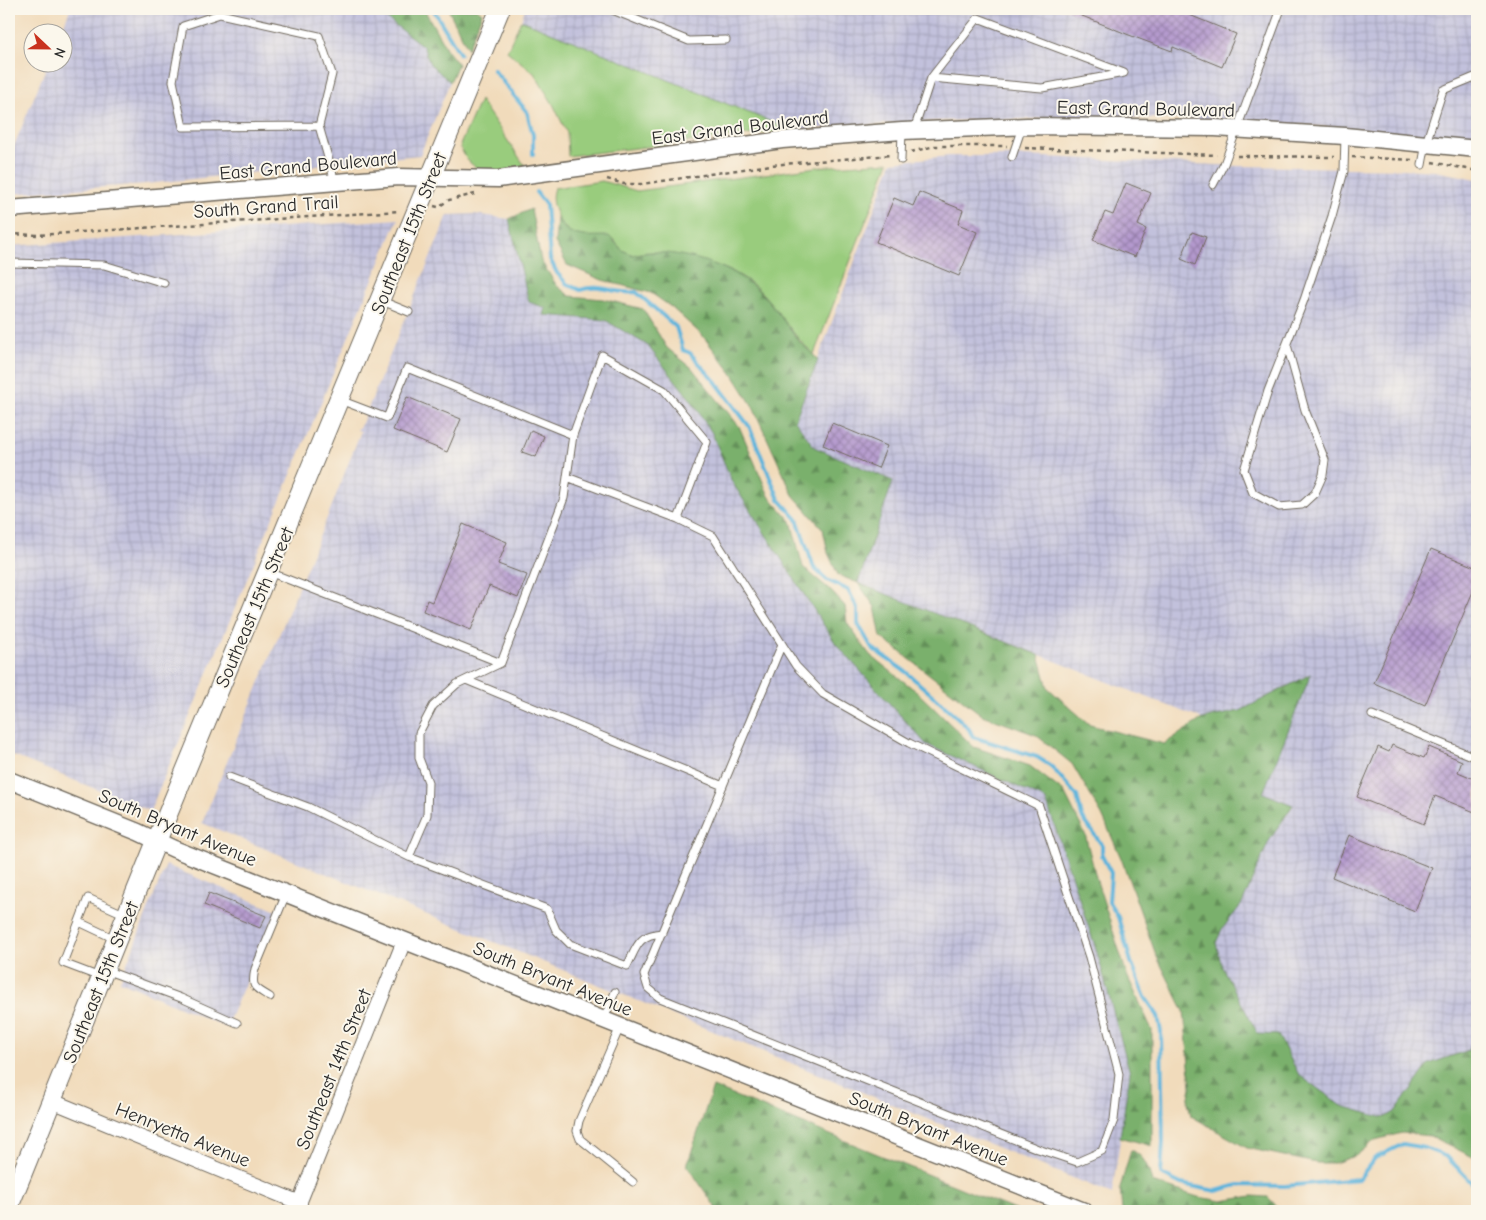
<svg xmlns="http://www.w3.org/2000/svg" width="1486" height="1220" viewBox="0 0 1486 1220" font-family="'Comic Neue',sans-serif">
	<style>
		.industrial { fill: url(#industrial-grid) }
		.green { fill: #99cc7d; stroke: #627c54 }
		.forest { fill: url(#forest-firs); stroke: #526e4c }
		.lines { fill: none; stroke-linecap: round; stroke-linejoin: round }
		.stream { stroke: #5fb4db; stroke-width: 4 }
		.building { fill: url(#building-cross-hatch) }
		.service-casing { stroke: #70695d; stroke-width: 9 }
		.minor-casing { stroke: #70695d; stroke-width: 16 }
		.tertiary-casing { stroke: #70695d; stroke-width: 19 }
		.secondary-casing { stroke: #70695d; stroke-width: 21 }
		.path { stroke: #70695d; stroke-width: 2.5; stroke-dasharray: 4 4; stroke-linecap: butt }
		.service { stroke: #fff; stroke-width: 7 }
		.minor { stroke: #fff; stroke-width: 14 }
		.tertiary { stroke: #fff; stroke-width: 16 }
		.secondary { stroke: #fff; stroke-width: 19 }
		.labels { text-anchor: middle; stroke-width: 4; stroke-linejoin: round; paint-order: stroke }
		.street-label { font-size: 19px; fill: #2b2b2b; stroke: #fbf7ec }
	</style>
	<defs>
		<pattern id="industrial-grid" width="8" height="8" patternUnits="userSpaceOnUse" patternTransform="scale(1.25)"><rect width="8" height="8" fill="#c2c1dc"/><path d="M0 4h8M4 0v8" fill="none" stroke="#a7a6bd"/></pattern>
		<pattern id="forest-firs" width="22" height="20" patternUnits="userSpaceOnUse" patternTransform="scale(1.25)"><rect width="22" height="20" fill="#7ab06c"/><path d="M5 1l3.5 6h-7zM16 11l3.5 6h-7z" fill="#648f59"/></pattern>
		<pattern id="building-cross-hatch" width="8" height="8" patternUnits="userSpaceOnUse" patternTransform="scale(1.25)"><rect width="8" height="8" fill="#b499ce"/><path d="M0 0l8 8M0 8l8-8" fill="none" stroke="#937da7"/></pattern>
	</defs>
	<rect width="100%" height="100%" fill="#fbf7ec"/>
	<filter id="ink" filterUnits="userSpaceOnUse"><feTurbulence type="fractalNoise" baseFrequency=".02" numOctaves="2"/><feDisplacementMap in="SourceGraphic" scale="10" xChannelSelector="R" yChannelSelector="G"/><feConvolveMatrix kernelMatrix="1 2 1 2 8 2 1 2 1" color-interpolation-filters="sRGB"/></filter>
	<filter id="wash" filterUnits="userSpaceOnUse"><feTurbulence type="fractalNoise" baseFrequency=".0096" numOctaves="4" result="noise"/><feDisplacementMap in="SourceGraphic" scale="20" xChannelSelector="R" yChannelSelector="G"/><feGaussianBlur stdDeviation="1.12" result="paint"/><feColorMatrix in="noise" values="0 0 0 0 0 0 0 0 0 0 0 0 0 0 0 0 0 1.4 0 .05"/><feComposite in="paint" operator="in"/></filter>
	<g filter="url(#wash)">
		<rect width="100%" height="100%" fill="#f1dbbb"/>
		<path class="industrial" d="M70 9H374L423 46 430 64 450 82 420 155 145 184 9 194V158L48 63 62 62V32H61Z
			M525 9H1477V140L1255 121 1108 117 936 121 791 130 521 20Z
			M949 156H1024L1239 166 1404 169 1435 171 1477 179V1028L1469 1050 1429 1064 1395 1112 1384 1118 1342 1106 1299 1075 1278 1035 1258 1034 1222 967 1216 943 1222 929 1242 904 1269 841 1293 806 1262 794 1310 674 1240 711 1202 719 858 583 893 481 814 447 795 420 892 162Z
			M474 214 509 219 529 302 546 308 544 315 605 320 647 345 691 400 712 433 732 482 836 644 926 744 1046 800 1097 952 1130 1073 1112 1194 202 823 329 513 361 431 357 430 362 423 448 215Z
			M398 219 150 811 9 754V246Z
			M166 865 277 911 226 1027 120 981Z"/>
		<path class="green" d="M521 20 791 130 568 156 567 133 553 104 534 73 507 51Z
			M480 100 525 166C499 175 469 177 460 145Z
			M889 162 814 354C792 336 779 310 759 290 740 271 712 263 686 257 668 253 651 249 633 255L622 250 613 239C586 237 566 241 555 211 552 203 551 196 554 188L602 181 637 191 817 167Z"/>
		<path class="forest" d="M374 9H424L447 50 458 64 450 82 430 64 423 46Z
			M448 9H477L482 13 468 49Z
			M531 209 541 261 557 286 570 296 603 299 643 309 667 348 691 367 739 426 769 496 791 521 803 567 829 589 845 606 847 623 870 655 916 691 974 747 1030 766 1064 792 1085 834 1097 881 1127 975 1152 1030V1146L1120 1137 1130 1073 1097 952 1046 800 926 744 836 644 732 482 712 433 691 400 647 345 605 320 544 315 546 308 529 302 509 219Z
			M557 217C567 240 588 236 609 236L622 250 633 255C667 245 733 265 758 290 774 305 785 324 799 341 805 348 812 352 818 360L795 420 814 447 893 481 858 583 1039 655 1048 688 1090 725 1164 744 1202 719 1240 711 1311 674 1263 793 1293 805 1269 841 1242 904 1222 929 1216 943 1222 967 1258 1034 1278 1035 1299 1075 1342 1106 1384 1118 1395 1112 1429 1064 1469 1050 1477 1028V1159L1430 1136 1402 1133 1375 1140 1357 1155 1335 1163H1316L1247 1148 1191 1116 1188 1102 1191 1087 1184 1011 1156 955 1121 858 1102 815 1072 764 1036 735 982 715 881 637 875 607 858 583 838 575 828 553 823 529 793 495 752 405 732 373 702 335 671 307 651 293 602 280 567 265 555 242Z
			M713 1087 1017 1211H718L687 1165Z
			M1131 1150C1145 1156 1148 1167 1152 1182L1198 1197 1222 1201 1252 1196 1268 1197 1281 1211H1122L1120 1188Z"/>
		<g class="lines">
			<path class="stream" d="M433 9 460 54
				M493 69 527 112 533 135V154
				M536 192 546 205 550 259 557 273 567 284 580 290C602 283 614 295 636 292L676 327 683 350 690 353 715 381 749 426 779 499 797 519 814 568 827 580 848 590 858 609V624L872 648 906 672 958 718 969 729 973 737 1037 757 1051 766 1077 796 1082 817 1102 845V856L1111 873 1109 902 1118 917 1131 962 1145 997 1158 1016 1161 1032 1163 1142 1161 1174 1181 1184 1216 1191 1238 1185 1285 1186 1359 1179 1375 1158 1403 1144 1425 1148 1447 1157 1477 1188"/>
		</g>
		<g id="blocks">
			<path class="building" d="M1065 9H1180L1188 12 1187 14 1236 34 1222 67 1173 47 1172 51 1129 35Z
				M1126 183 1151 193 1138 225 1146 229 1135 257 1093 240 1105 212 1113 215Z
				M919 192 963 210 958 224 977 232 959 276 876 242 894 198 913 206Z
				M1192 232 1206 237 1195 265 1181 259Z
				M407 397 461 419 447 452 393 430Z
				M832 423 887 446 878 468 823 445Z
				M531 430 544 436 536 457 522 452Z
				M463 524 507 542 498 564 527 575 518 598 489 586 471 630 423 611 427 600 432 602Z
				M1431 549 1477 568V582L1425 705 1374 683Z
				M1392 745 1424 758 1429 747 1462 761 1458 772 1477 780V813L1435 796 1424 824 1357 797 1378 747 1389 752Z
				M1349 835 1432 868 1415 911 1332 877Z
				M209 893 266 916 260 928 204 905Z"/>
		</g>
	</g>
	<g filter="url(#ink)">
		<use href="#blocks" fill-opacity="0" stroke="#70695d" stroke-width="1"/>
		<g class="lines">
			<defs>
				<path id="service" d="M610 9 689 41 726 40
					M319 126 332 74 319 36 220 14 183 26 173 81 183 127 319 126 335 182
					M914 130 931 78 978 18 1124 73 1042 88 931 78
					M1012 157 1022 127
					M901 160 902 131
					M1422 165 1426 143 1443 90 1477 76
					M1213 185 1224 164 1281 9
					M9 263 104 265 164 283
					M382 301 409 312
					M1287 345 1305 410 1325 460 1323 475 1315 493 1302 505 1279 507 1253 493 1244 470 1268 391 1304 300 1332 216 1344 171 1345 136
					M573 435 602 355 664 390 707 442 678 519 713 536 796 666 823 694 909 743 1039 806 1089 957 1119 1074 1114 1120 1102 1151 1077 1162 1038 1149 660 998 648 988 644 975 782 644
					M567 477 678 519
					M269 572 501 663 564 498 573 435 407 368 387 418 340 400
					M501 663 457 684 433 706 419 733V758L428 782 427 815 409 857 547 909 556 930 570 944 627 966C637 947 637 935 662 933
					M466 680 723 786
					M1372 715 1477 758
					M229 777 308 807 409 857
					M79 922 115 939
					M105 970 181 998 237 1023
					M100 977 63 963 88 898 126 915
					M270 997C254 987 251 988 255 969L286 894
					M604 1019 615 992
					M620 1027 579 1121 577 1131 580 1139 633 1182"/>
				<path id="minor" d="M52 1101 300 1203
					M296 1211 404 941"/>
				<path id="tertiary" d="M9 209 398 177 498 179 782 140 902 131 1027 126 1215 128 1345 136 1477 149
					M9 780 138 832 174 849 1084 1211"/>
				<path id="secondary" d="M9 1206 157 840 500 9"/>
			</defs>
			<use href="#service" class="service-casing"/>
			<use href="#minor" class="minor-casing"/>
			<use href="#tertiary" class="tertiary-casing"/>
			<use href="#secondary" class="secondary-casing"/>
			<path class="path" d="M1025 148 1217 155
				M911 152 935 146H1007
				M1237 156 1334 157
				M1352 157 1414 160
				M1432 162 1477 171
				M607 179 624 184H642L771 165 891 155
				M434 206 438 207 449 200 475 194
				M9 234 37 235 399 211"/>
			<use href="#service" class="service"/>
			<use href="#minor" class="minor"/>
			<use href="#tertiary" class="tertiary"/>
			<use href="#secondary" class="secondary"/>
		</g>
	</g>
	<g class="labels">
		<g class="street-label">
			<text transform="translate(1146 108) rotate(1)" y="7">East Grand Boulevard</text>
			<text transform="translate(740 127) rotate(-7)" y="7">East Grand Boulevard</text>
			<text transform="translate(308 165) rotate(-5)" y="7">East Grand Boulevard</text>
			<text transform="translate(266 206) rotate(-4)" y="7">South Grand Trail</text>
			<text transform="translate(408 233) rotate(-68)" y="7">Southeast 15th Street</text>
			<text transform="translate(254 607) rotate(-67)" y="7">Southeast 15th Street</text>
			<text transform="translate(178 827) rotate(23)" y="7">South Bryant Avenue</text>
			<text transform="translate(553 978) rotate(22)" y="7">South Bryant Avenue</text>
			<text transform="translate(100 982) rotate(-68)" y="7">Southeast 15th Street</text>
			<text transform="translate(333 1069) rotate(-68)" y="7">Southeast 14th Street</text>
			<text transform="translate(929 1128) rotate(22)" y="7">South Bryant Avenue</text>
			<text transform="translate(183 1134) rotate(22)" y="7">Henryetta Avenue</text>
		</g>
	</g>
	<rect width="1486" height="1220" fill="none" stroke="#fbf7ec" stroke-width="30"/>
	<g transform="translate(48 48) rotate(112)"><circle r="24" fill="#fbf7ec" stroke="#a8a59f"/>
	<path d="M0-4L9 19L0 12L-9 19Z" fill="#c8321e"/>
	<text y="-8" font-size="14" font-weight="bold" text-anchor="middle" fill="#2b2b2b">N</text>
	</g>
</svg>
